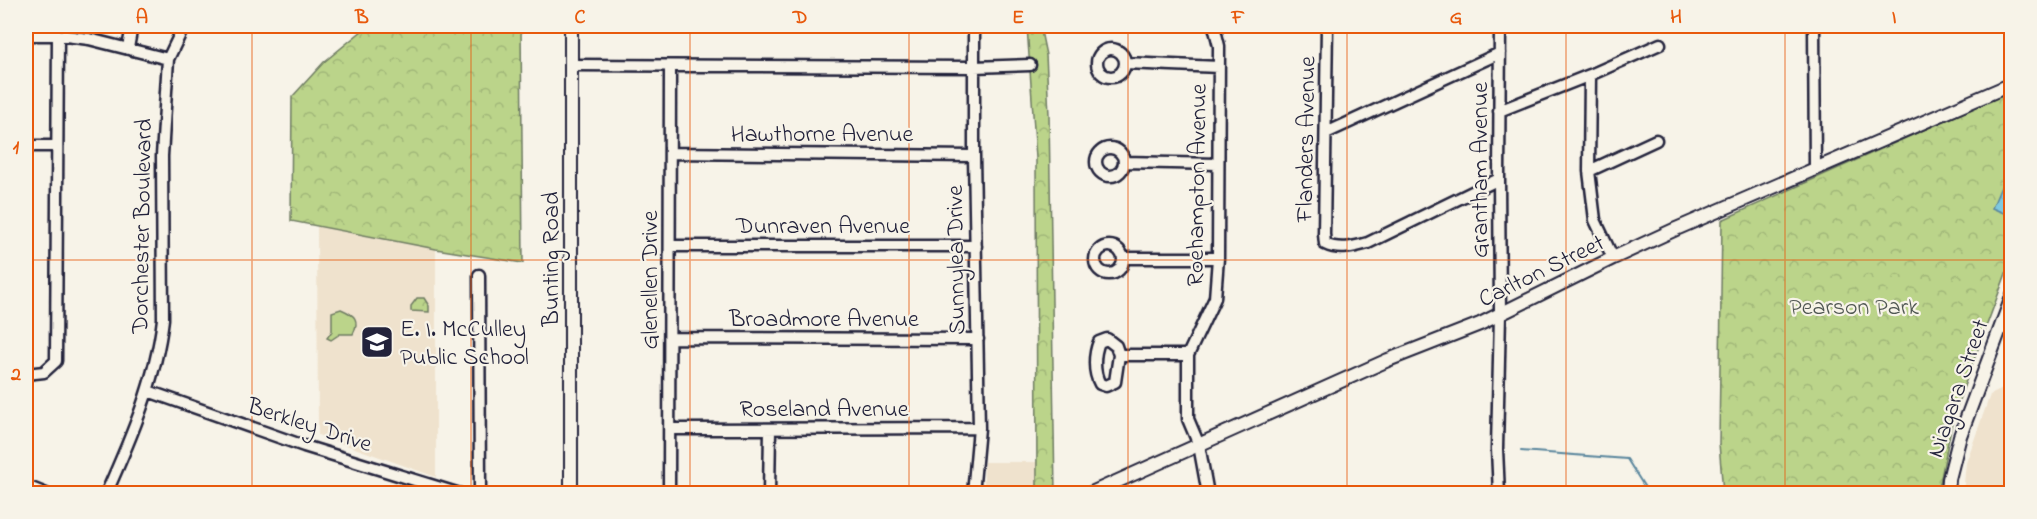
<svg xmlns="http://www.w3.org/2000/svg" width="2037" height="519" viewBox="0 0 2037 519" font-family="'Indie Flower',sans-serif">
	<style>
		.built { fill: #efe2cd }
		.grass { fill: #bbd48a; stroke: #6e7b62; stroke-width: 1.5 }
		.park { fill: url(#park-crowns); stroke: #6e7b62; stroke-width: 1.5 }
		.water { fill: url(#water-ripples); stroke: #5a869d; stroke-width: 1.5 }
		.lines { fill: none; stroke-linecap: round; stroke-linejoin: round }
		.stream { stroke: #5a869d; stroke-width: 2 }
		.minor-casing { stroke: #22223b; stroke-width: 15 }
		.major-casing { stroke: #22223b; stroke-width: 16 }
		.minor { stroke: #f7f3e8; stroke-width: 10 }
		.major { stroke: #f7f3e8; stroke-width: 12 }
		.grid { fill: none; stroke: #e8590c; stroke-width: 1.5; stroke-opacity: 0.55 }
		.labels { text-anchor: middle; stroke-width: 4.5; stroke-linejoin: round; paint-order: stroke }
		.street-label { font-size: 24px; fill: #22223b; stroke: #f7f3e8 }
		.park-label { font-size: 24px; fill: #505753; stroke: #f7f3e8 }
		.poi-label { font-size: 24px; fill: #22223b; stroke: #f7f3e8; text-anchor: start }
		.neatline { fill: none; stroke: #e8590c; stroke-width: 2 }
		.grid-label { font-size: 20px; text-anchor: middle; font-weight: bold; fill: #e8590c }
	</style>
	<defs>
		<pattern id="park-crowns" width="20" height="18" patternUnits="userSpaceOnUse" patternTransform="scale(1.5)"><rect width="20" height="18" fill="#bbd48a"/><path d="M2 6a3 3 0 1 1 6 0M12 15a3 3 0 1 1 6 0" fill="none" stroke="#a0b678"/></pattern>
		<pattern id="water-ripples" width="26" height="14" patternUnits="userSpaceOnUse" patternTransform="scale(1.5)"><rect width="26" height="14" fill="#7fc9df"/><path d="M2 4q2-2 4 0t4 0M15 11q2-2 4 0t4 0" fill="none" stroke="#6dacc0"/></pattern>
	</defs>
	<rect width="100%" height="100%" fill="#f7f3e8"/>
	<filter id="ink" filterUnits="userSpaceOnUse"><feTurbulence type="fractalNoise" baseFrequency=".0167" numOctaves="2"/><feDisplacementMap in="SourceGraphic" scale="12" xChannelSelector="R" yChannelSelector="G"/><feConvolveMatrix kernelMatrix="1 2 1 2 8 2 1 2 1" color-interpolation-filters="sRGB"/></filter>
	<g filter="url(#ink)">
		<path class="built" d="M317 226 436 249V477L318 435Z
			M2011 385V493H1963L1966 463 1990 395Z
			M984 462H1037V493L984 494Z"/>
		<path class="grass" d="M341 309C355 315 360 320 353 334H340L331 340 327 338 332 331V312Z"/>
		<path class="park" d="M368 26H521L523 263 436 249 291 221 292 97 324 62Z
			M1027 26H1040L1046 55 1049 115 1055 493H1037L1036 158Z
			M2011 91V260L1954 413 1938 493H1723L1719 443 1722 220Z
			M417 298H424L429 306V312L411 311V306Z"/>
		<path class="water" d="M2003 182 2011 185V216L1992 208Z"/>
		<g class="lines">
			<path class="stream" d="M1521 451 1627 459 1649 494"/>
			<defs>
				<path id="minor" d="M1327 26 1324 234 1325 244C1339 251 1354 247 1368 243L1499 179
					M1814 26 1815 168
					M26 35H58L89 39 168 59
					M128 48 132 26
					M1097 63a14 14 0 1 1 28 0a14 14 0 1 1-28 0Z
					M1125 63 1219 67
					M571 65 974 67 1030 65
					M1590 75 1589 171 1595 220 1613 258
					M1499 111 1590 75 1660 44
					M1326 133 1500 53
					M26 146H57
					M1096 162a14 14 0 1 1 28 0a14 14 0 1 1-28 0Z
					M670 153 974 156
					M1124 162 1218 164
					M1589 171 1656 140
					M670 246H976
					M1095 260a14 14 0 1 1 28 0a14 14 0 1 1-28 0Z
					M1123 258H1218
					M479 275 480 494
					M670 338 978 339
					M1119 355 1115 382 1106 386 1100 384C1093 372 1094 354 1099 342L1107 339 1116 346 1119 355H1188
					M26 374 44 372 56 361 58 35
					M148 391 304 446 460 494
					M670 429 979 428
					M26 486 46 494
					M106 494C131 438 156 380 163 319L162 156 168 59 184 26
					M669 494 670 66
					M769 494 770 429
					M973 494 979 428 974 156V26
					M1208 494 1199 445 1188 419V355L1215 298 1218 258 1219 46 1214 26
					M1499 494 1497 449 1500 314 1499 179 1500 26"/>
				<path id="major" d="M571 494V26
					M1089 494 1388 360 1480 324 1613 258 1676 229 2012 84
					M1948 494 1949 479 1960 436 2012 297"/>
			</defs>
			<use href="#minor" class="minor-casing"/>
			<use href="#major" class="major-casing"/>
			<use href="#minor" class="minor"/>
			<use href="#major" class="major"/>
		</g>
	</g>
	<path class="grid" d="M252 26V494M471 26V494M690 26V494M909 26V494M1128 26V494M1347 26V494M1566 26V494M1785 26V494M26 260H2012"/>
	<defs>
		<symbol id="school-square" viewBox="-11 -11 22 22"><rect x="-9" y="-9" width="18" height="18" rx="4" fill="#22223b" stroke="#f7f3e8"/><path d="M0-5L7-2L0 1L-7-2ZM-4 1L0 2.5L4 1V4Q0 6-4 4Z" fill="#fff"/></symbol>
	</defs>
	<g fill-rule="evenodd">
		<use href="#school-square" x="358" y="323" width="38" height="38"/>
	</g>
	<g class="labels">
		<g class="street-label">
			<text x="822" y="141">Hawthorne Avenue</text>
			<text transform="translate(1305 139) rotate(-89)" y="8">Flanders Avenue</text>
			<text transform="translate(1479 170) rotate(-90)" y="8">Grantham Avenue</text>
			<text transform="translate(1196 185) rotate(-89)" y="8">Roehampton Avenue</text>
			<text x="823" y="233">Dunraven Avenue</text>
			<text transform="translate(141 226) rotate(-89)" y="8">Dorchester Boulevard</text>
			<text transform="translate(550 259) rotate(-90)" y="8">Bunting Road</text>
			<text transform="translate(955 260) rotate(-91)" y="8">Sunnylea Drive</text>
			<text transform="translate(1541 270) rotate(-26)" y="8">Carlton Street</text>
			<text transform="translate(649 280) rotate(-90)" y="8">Glenellen Drive</text>
			<text x="824" y="326">Broadmore Avenue</text>
			<text transform="translate(1957 388) rotate(-71)" y="8">Niagara Street</text>
			<text x="824" y="416">Roseland Avenue</text>
			<text transform="translate(310 424) rotate(18)" y="8">Berkley Drive</text>
		</g>
		<g class="park-label">
			<text x="1854" y="314">Pearson Park</text>
		</g>
		<g class="poi-label">
			<text x="400" y="336">E. I. McCulley<tspan x="400" dy="28">Public School</tspan></text>
		</g>
	</g>
	<rect width="2037" height="519" fill="none" stroke="#f7f3e8" stroke-width="66"/>
	<rect x="33" y="33" width="1971" height="453" class="neatline"/>
	<g class="grid-label">
		<text x="142" y="23">A</text>
		<text x="362" y="23">B</text>
		<text x="580" y="23">C</text>
		<text x="800" y="23">D</text>
		<text x="1018" y="23">E</text>
		<text x="1238" y="23">F</text>
		<text x="1456" y="23">G</text>
		<text x="1676" y="23">H</text>
		<text x="1894" y="23">I</text>
		<text x="16" y="153">1</text>
		<text x="16" y="380">2</text>
	</g>
</svg>
